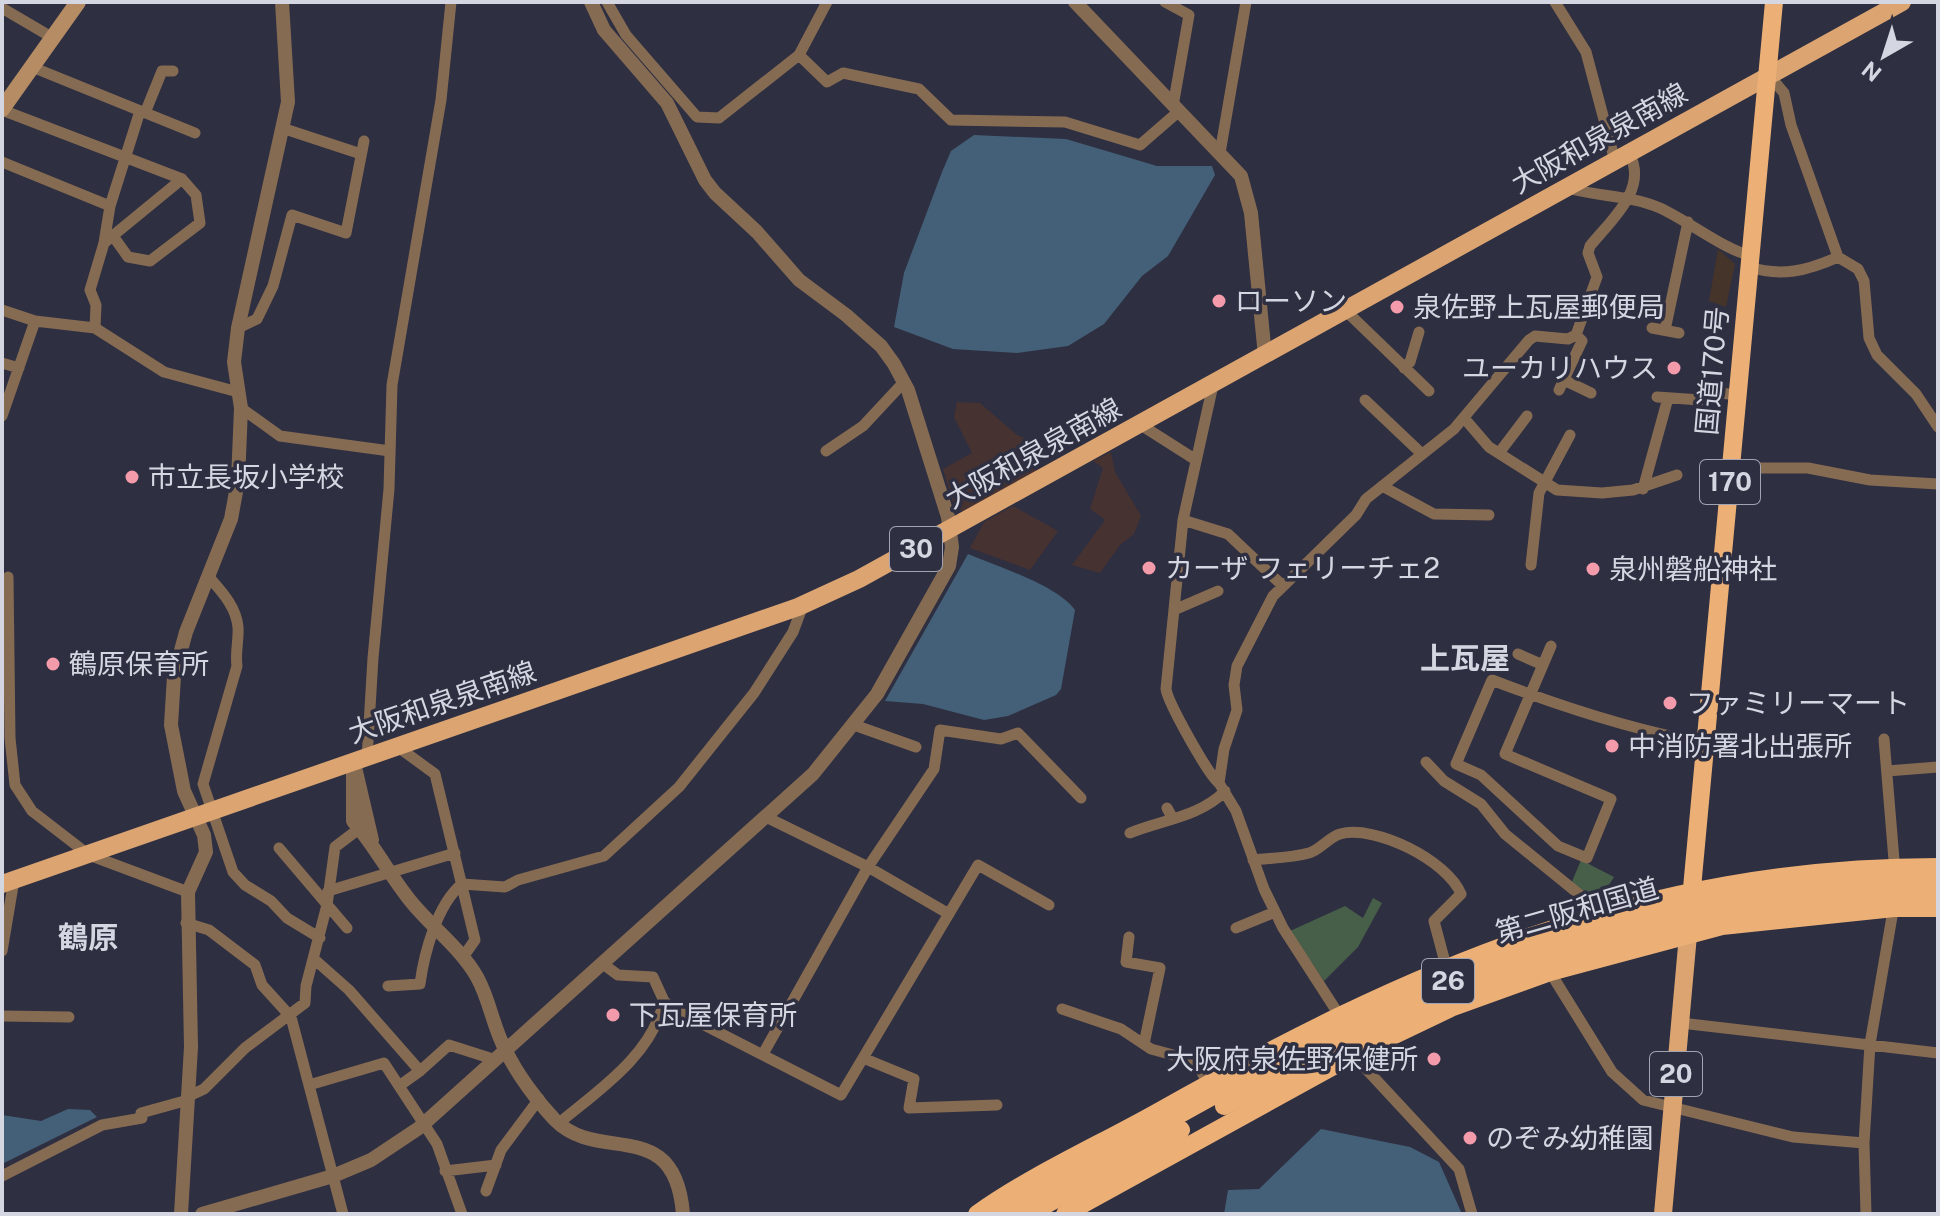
<svg xmlns="http://www.w3.org/2000/svg" width="1940" height="1216" viewBox="0 0 1940 1216" font-family="'Public Sans','Noto Sans JP',sans-serif">
	<style>
		.commercial { fill: #453429 }
		.industrial { fill: #473232 }
		.green { fill: #475f48 }
		.water { fill: #446078 }
		.lines { fill: none; stroke-linecap: round; stroke-linejoin: round }
		.minor { stroke: #866b53; stroke-width: 11 }
		.tertiary { stroke: #866b53; stroke-width: 14 }
		.secondary { stroke: #b68c64; stroke-width: 16 }
		.primary { stroke: #dba471; stroke-width: 18 }
		.trunk { stroke: #ecb076; stroke-width: 18 }
		.trunk-bridge { stroke: #ecb076; stroke-width: 18 }
		.poi-dot { fill: #f39aab; stroke: #2e2f41; stroke-width: 3 }
		.labels { text-anchor: middle; stroke-width: 7; stroke-linejoin: round; paint-order: stroke }
		.shield { fill: #2e2f41; stroke: #a2a4b1; stroke-width: 2 }
		.shield-label { font-size: 26px; font-weight: bold; fill: #d4d6e1 }
		.street-label { font-size: 28px; fill: #d4d6e1; stroke: #2e2f41 }
		.poi-label { font-size: 28px; fill: #d4d6e1; stroke: #2e2f41; text-anchor: start }
		.neighbourhood-label { font-size: 30px; font-weight: bold; fill: #d4d6e1; stroke: #2e2f41 }
	</style>
	<rect width="100%" height="100%" fill="#2e2f41"/>
	<path class="commercial" d="M1718 249 1735 264 1726 307 1709 301Z"/>
	<path class="industrial" d="M957 402 980 403 1017 435 1039 444 1028 460 1038 472 967 512 955 509 943 469 972 453 954 417Z
		M1111 452 1115 472 1141 516 1134 534 1120 545 1100 573 1072 565 1105 520 1090 509 1103 468 1093 461Z
		M1013 506 1058 531 1030 570 970 548 984 522Z"/>
	<path class="green" d="M1581 860 1614 877 1607 888 1591 895 1571 884Z
		M1373 898 1382 903 1358 947 1324 981 1290 931 1345 906 1363 918Z"/>
	<path class="water" d="M974 135 1066 139 1157 166H1212L1215 175 1168 256 1142 276 1104 324 1068 346 1017 353 953 349 894 327 904 273 942 172 951 151Z
		M968 554C996 566 1057 585 1075 610L1061 689 1056 695 1008 716 984 720 923 704 885 701Z
		M68 1109 90 1110 97 1117 2 1164V1115L41 1121Z
		M1321 1129 1410 1147 1439 1162 1462 1214H1224L1228 1190 1259 1189Z"/>
	<g class="lines">
		<path class="minor" d="M607 2 626 35 697 117 719 118 799 55 827 2
			M1165 2 1189 15 1173 106
			M1555 2 1586 52 1615 161
			M2 8 53 38
			M799 55 827 82 843 73 919 89 951 120 1065 122 1140 145 1178 112
			M32 67 195 133
			M1768 74 1784 93 1791 125 1838 257 1858 269 1864 281 1869 338 1877 355 1916 394 1938 427
			M2 110 182 179 196 195 200 223 150 261 128 257 113 236
			M145 113 162 71H173
			M282 128 361 154
			M1220 153 1246 2
			M2 162 110 206
			M1568 188C1599 197 1630 195 1660 208 1685 219 1728 252 1750 255
			M104 243 110 206 140 111
			M1749 267C1781 277 1807 271 1838 257
			M2 310 35 321 95 328 164 372 238 392
			M1346 311 1429 391
			M95 328 96 305 90 290 104 243 182 179
			M238 328 257 319 273 286 292 215 346 233 364 141
			M1652 328 1679 333
			M1665 330 1688 222
			M2 363 19 368
			M1404 368 1410 362 1419 332
			M1564 380 1591 393
			M1213 385 1183 520 1166 689C1168 703 1209 776 1219 783
			M1559 390 1582 341 1576 335
			M1657 397 1701 400 1711 392 1738 395
			M1365 400 1422 454
			M241 408 280 436 390 451
			M2 416 35 321
			M1464 418 1489 447 1557 490 1602 493 1633 490 1677 475
			M1141 425 1196 460
			M826 451 863 426 904 382
			M1499 453 1527 416
			M1732 464 1746 468H1808L1870 480 1938 484
			M1382 486 1434 514 1489 515
			M1643 489 1668 398
			M1183 520 1228 534 1283 586
			M1531 565 1539 493 1570 435
			M208 576C221 591 236 606 238 627 239 640 235 652 237 666L203 784 233 872 245 885 271 901 287 918 320 938
			M8 577 10 738 15 785 32 811 89 855 188 892
			M1174 610 1218 591
			M1551 646 1505 754 1611 799 1587 858 1558 846 1481 775 1456 764 1492 680C1562 707 1632 730 1705 743
			M1518 654 1543 665
			M854 725 916 747
			M1884 739 1895 872
			M398 747 435 774 475 940 463 957
			M367 758 373 658 389 489 392 385 441 100 451 2
			M1426 762 1444 781 1481 804 1505 834 1580 895 1591 915
			M1887 771 1938 767
			M1167 808 1173 819
			M766 817 868 867 949 914
			M1130 833C1161 820 1200 817 1225 791
			M279 848 347 928
			M1253 860C1271 858 1291 858 1309 853 1320 850 1329 837 1340 834 1375 824 1448 861 1461 894L1434 921 1446 966
			M328 891 455 853
			M186 923 209 930 255 965 262 985 291 1017 343 1214
			M1236 928 1275 912
			M1129 937 1126 962 1160 968 1144 1044
			M2 951 14 880
			M314 959 349 990 420 1071 399 1086 437 1144 462 1214
			M603 964 618 975 653 977 664 1001 671 1008 841 1095 978 865 1049 905
			M1550 972 1612 1072 1643 1100 1793 1137 1864 1143
			M388 986 420 984C424 954 437 904 462 884L505 887 518 880 604 856 679 787 754 693 793 632 803 605
			M1062 1009 1121 1029 1151 1049 1195 1061 1208 1083
			M2 1016 69 1017
			M1343 1021 1283 928 1264 889 1236 811 1219 783 1224 749 1237 710 1234 685 1237 666 1273 596 1356 515 1366 499 1454 429 1529 340 1535 336 1568 339 1576 335 1597 277 1588 253 1590 246C1611 220 1649 189 1629 153
			M1681 1023 1938 1053
			M1355 1048 1367 1070 1459 1169 1472 1214
			M763 1054 868 867 934 769 940 730 1001 739 1018 733 1081 798
			M863 1058 914 1079 909 1108 997 1105
			M420 1071 449 1045 496 1060
			M309 1085 384 1063 399 1086
			M189 1096 204 1089 245 1048 305 1003 306 986 327 905 335 847 360 828
			M559 1123C599 1090 652 1055 664 1001
			M445 1171 496 1165
			M2 1176 102 1125 142 1118 141 1113 188 1100
			M486 1191 501 1150 539 1099
			M1866 1214 1864 1143 1870 1044 1894 905"/>
		<path class="tertiary" d="M1075 2 1241 176 1251 213 1265 356
			M353 763V821C376 847 391 878 413 904 434 929 461 949 477 977 490 1000 493 1028 506 1051 517 1074 537 1101 555 1120 599 1165 675 1114 683 1214
			M355 767 372 840
			M181 1214 191 1047 188 892 206 852 204 835 184 791 171 725 174 676 186 632 231 519 238 481 241 408 234 362 238 328 288 102 282 2
			M202 1214 333 1176 371 1160 419 1128 813 774 877 694 949 566 952 547 948 517 908 390 894 364 881 346 846 315 799 280 757 232 715 193 705 180 667 103 604 30 591 2"/>
		<path class="secondary" d="M2 109 78 2"/>
		<path class="primary" d="M2 884 798 607 859 579 1902 2
			M1663 1214 1688 935"/>
		<path class="trunk" d="M1691 899 1774 2
			M977 1214C1032 1175 1097 1146 1156 1113 1410 970 1641 867 1938 867
			M1065 1214 1357 1053 1453 1007 1550 972 1722 926 1894 908H1938"/>
		<path class="trunk-bridge" d="M1224 1106C1414 1006 1583 929 1799 903 1845 898 1892 892 1938 894
			M1001 1214C1172 1122 1342 1012 1527 950 1660 906 1798 883 1938 881
			M1029 1214 1181 1130"/>
	</g>
	<g class="poi-dot">
		<circle cx="1219" cy="301" r="8"/>
		<circle cx="1397" cy="307" r="8"/>
		<circle cx="1674" cy="368" r="8"/>
		<circle cx="132" cy="477" r="8"/>
		<circle cx="1149" cy="568" r="8"/>
		<circle cx="1593" cy="569" r="8"/>
		<circle cx="53" cy="664" r="8"/>
		<circle cx="1670" cy="703" r="8"/>
		<circle cx="1612" cy="746" r="8"/>
		<circle cx="613" cy="1015" r="8"/>
		<circle cx="1434" cy="1059" r="8"/>
		<circle cx="1470" cy="1138" r="8"/>
	</g>
	<g class="labels">
		<g class="shield">
			<rect x="1700" y="460" width="60" height="44" rx="6"/>
			<rect x="890" y="527" width="52" height="44" rx="6"/>
			<rect x="1422" y="959" width="52" height="44" rx="6"/>
			<rect x="1650" y="1052" width="52" height="44" rx="6"/>
		</g>
		<g class="shield-label">
			<text x="1730" y="491">170</text>
			<text x="916" y="558">30</text>
			<text x="1448" y="990">26</text>
			<text x="1676" y="1083">20</text>
		</g>
		<g class="street-label">
			<text transform="translate(1599 138) rotate(-29)" y="10">大阪和泉泉南線</text>
			<text transform="translate(1712 371) rotate(-85)" y="10">国道170号</text>
			<text transform="translate(1033 453) rotate(-29)" y="10">大阪和泉泉南線</text>
			<text transform="translate(442 702) rotate(-19)" y="10">大阪和泉泉南線</text>
			<text transform="translate(1577 910) rotate(-16)" y="10">第二阪和国道</text>
		</g>
		<g class="poi-label">
			<text x="1235" y="311">ローソン</text>
			<text x="1413" y="317">泉佐野上瓦屋郵便局</text>
			<text x="1658" y="378" text-anchor="end">ユーカリハウス</text>
			<text x="148" y="487">市立長坂小学校</text>
			<text x="1165" y="578">カーザ フェリーチェ2</text>
			<text x="1609" y="579">泉州磐船神社</text>
			<text x="69" y="674">鶴原保育所</text>
			<text x="1686" y="713">ファミリーマート</text>
			<text x="1628" y="756">中消防署北出張所</text>
			<text x="629" y="1025">下瓦屋保育所</text>
			<text x="1418" y="1069" text-anchor="end">大阪府泉佐野保健所</text>
			<text x="1486" y="1148">のぞみ幼稚園</text>
		</g>
		<g class="neighbourhood-label">
			<text x="1465" y="669">上瓦屋</text>
			<text x="88" y="948">鶴原</text>
		</g>
	</g>
	<rect width="1940" height="1216" fill="none" stroke="#d4d6e1" stroke-width="8"/>
	<g transform="translate(1884 56) rotate(219)" stroke="#2e2f41" stroke-width="6" paint-order="stroke">
	<path d="M0-6L14 30L0 20L-14 30Z" fill="#d4d6e1"/>
	<text y="-12" font-size="22" font-weight="bold" text-anchor="middle" fill="#d4d6e1">N</text>
	</g>
</svg>
